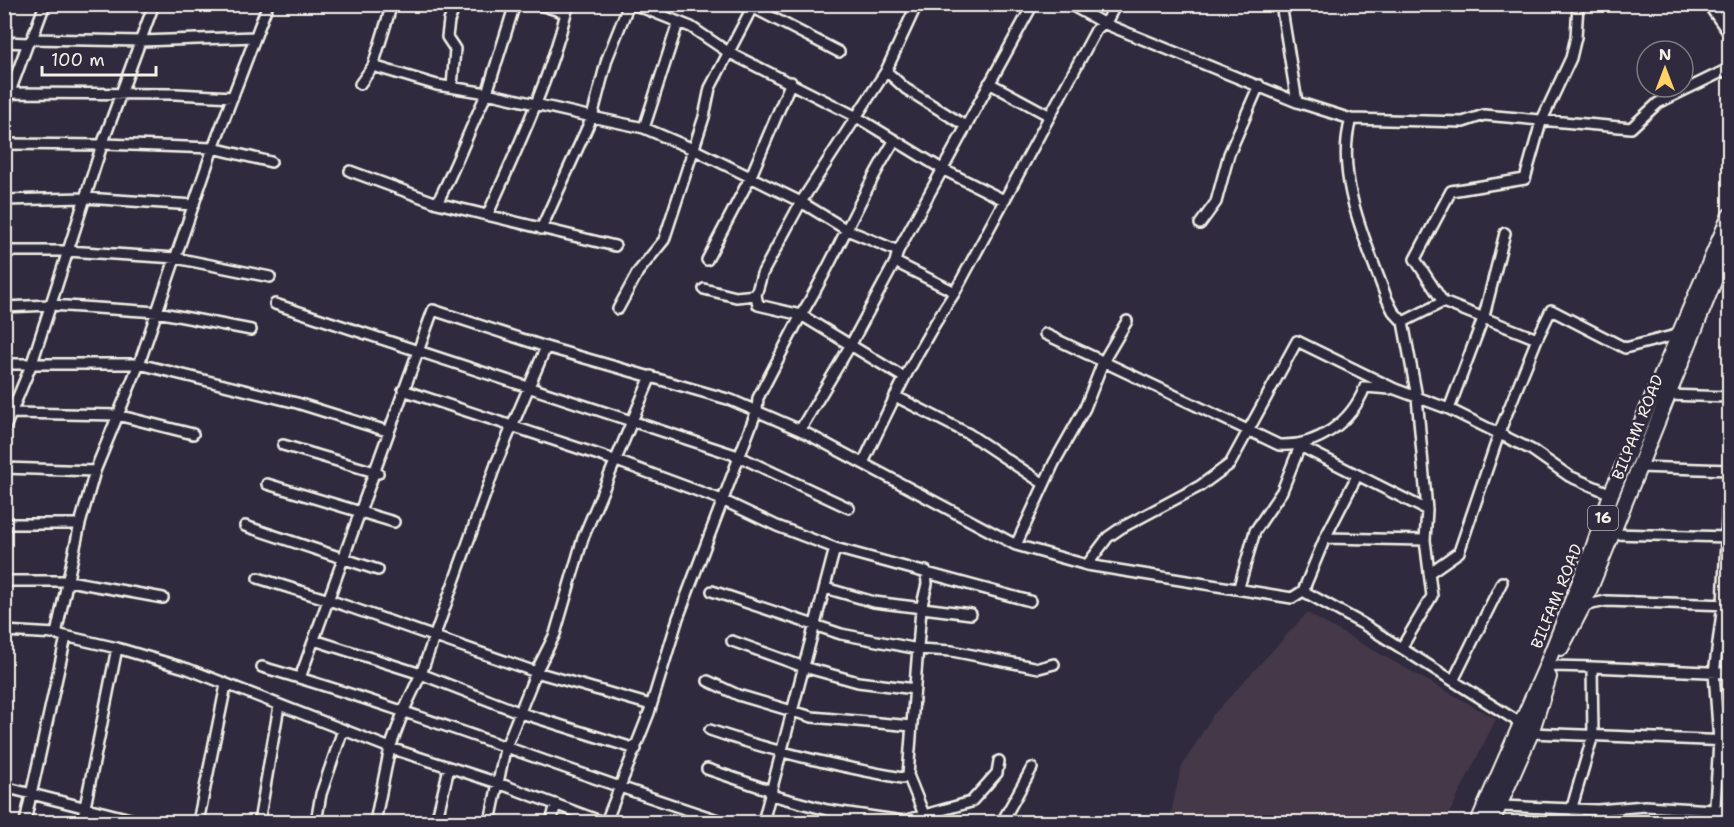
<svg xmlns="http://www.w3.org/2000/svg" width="1734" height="827" viewBox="0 0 1734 827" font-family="'Shantell Sans',sans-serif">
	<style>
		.built { fill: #443949 }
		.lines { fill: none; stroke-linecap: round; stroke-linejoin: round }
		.minor-casing { stroke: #f4f1e8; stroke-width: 14 }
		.primary-casing { stroke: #f4f1e8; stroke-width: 18 }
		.minor { stroke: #2f2a3d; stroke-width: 9 }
		.primary { stroke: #2f2a3d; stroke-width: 14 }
		.labels { text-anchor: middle; stroke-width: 5; stroke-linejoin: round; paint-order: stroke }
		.shield { fill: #2f2a3d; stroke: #b9b5b5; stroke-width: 1.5 }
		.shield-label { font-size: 15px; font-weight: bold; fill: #f4f1e8 }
		.street-label { font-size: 16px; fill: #f4f1e8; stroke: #2f2a3d }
	</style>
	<rect width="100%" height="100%" fill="#2f2a3d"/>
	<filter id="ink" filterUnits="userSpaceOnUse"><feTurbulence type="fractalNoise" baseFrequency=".0167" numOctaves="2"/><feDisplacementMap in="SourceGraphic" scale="12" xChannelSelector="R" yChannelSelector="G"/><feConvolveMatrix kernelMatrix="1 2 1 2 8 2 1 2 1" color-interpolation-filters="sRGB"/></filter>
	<g filter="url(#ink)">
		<path class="built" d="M1307 613 1496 719 1445 822H1169L1181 768 1213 715Z"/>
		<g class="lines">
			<defs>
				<path id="minor" d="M537 4 566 13 570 4
					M633 4 691 27 728 52 855 116 942 169 1004 200
					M746 4 839 52
					M1069 4 1103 23 1297 102 1351 119 1463 122 1484 115 1631 128 1658 103 1730 68
					M1281 4 1297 102
					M1708 4 1730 35
					M32 39 141 41 255 37
					M4 42 28 43
					M373 66 437 85 487 93 515 4
					M886 71 906 89 964 125
					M989 83 1050 116
					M360 84 373 66 392 4
					M452 87 455 49 447 37 449 21 456 4
					M4 93 176 94 233 97
					M4 108 28 43 32 39 45 4
					M1351 119C1334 177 1367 243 1386 297L1393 311 1403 322 1417 397 1427 510 1425 540 1432 596 1402 647
					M644 128 678 23
					M895 140C859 196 836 259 801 315L903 377
					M4 144 102 145
					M104 144 213 148 271 162
					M350 171 437 203C456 167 469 130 487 93L592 117 607 59 629 4
					M4 200 85 198 194 205
					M437 203 615 246
					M487 216C517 149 548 84 566 13
					M1200 224 1216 202 1229 154 1259 85
					M541 229 592 117 644 128 693 149 801 202 847 230 898 251
					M4 251H67L176 258 270 277
					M707 260 751 176 791 82
					M895 262 955 292
					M704 289 736 297 756 295
					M1443 302 1537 339 1551 310 1625 348 1680 334
					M275 304 738 456 849 508
					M4 307 51 305 157 312 251 330
					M618 309 638 272 664 240 704 117 710 88 754 4
					M1403 322 1443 302 1415 259 1451 191 1525 179 1541 122 1571 58 1576 37 1578 4
					M1045 334 1279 445C1317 447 1351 423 1365 387L1390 389
					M4 364H139L297 403 387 431
					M403 390 614 460 722 500 777 526 835 548 1030 601
					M1667 395 1730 397
					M895 396 969 434 1044 484
					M1449 409 1484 316 1505 233
					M12 413 117 415 193 434
					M4 430 32 363 102 145 154 4
					M800 430 850 346 895 262 898 251 1033 4
					M283 445 378 473
					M863 463C891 404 918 347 955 292L1096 30 1108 19 1116 4
					M1638 467 1730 470
					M4 468 95 471
					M267 484 394 522
					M4 524H80
					M245 526 378 570
					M1612 534 1730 537
					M1325 538 1425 540
					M1016 545 1054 463 1085 408 1103 362 1127 321
					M1087 565 1108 537 1121 528 1200 486 1230 464 1297 341 1395 389 1449 409 1532 450 1569 476 1611 494
					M926 571 927 584 921 609 908 775 927 822
					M1429 573 1459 552 1501 428 1537 339
					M258 578 329 600 536 672 651 705
					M4 581H69L163 598
					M1239 587 1255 531 1282 491 1300 446 1427 510
					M825 588 874 602 971 614
					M712 591 841 634 918 649 952 651 1039 668 1054 664
					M1303 591 1363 624 1525 726
					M1583 606 1606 601 1730 605
					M4 631 56 634 117 648 188 669 390 748 498 783 603 822
					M56 634 80 524 95 471 139 364 213 148 268 4
					M314 640 421 674 521 713 636 749
					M732 641 804 667 858 682 915 689
					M262 667C418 712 569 772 724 822
					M1545 669 1552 666 1592 667 1730 673
					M300 678 433 310 546 347 731 400 800 430 1016 545 1087 565 1292 598 1303 591 1325 538 1357 476
					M1454 679 1502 582
					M708 681 738 695 812 717 912 726
					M710 730C773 752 836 766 902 778L908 775
					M1531 733 1730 741
					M707 769 772 791
					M4 787 142 822
					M771 795 827 810 903 821 971 802 997 773 999 761
					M1501 806 1598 810 1645 806 1730 811
					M25 822 66 637
					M82 822 117 648
					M198 822 226 685
					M259 822 279 706
					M316 822 321 794 343 730
					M375 822 390 748 404 710 421 674 496 464 546 347
					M436 822 449 768
					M490 822 505 749 536 672 555 634 583 538 651 376
					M551 822 556 804
					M606 822 649 713 678 618 757 410 758 398 801 315 758 305 756 295 762 274 801 202 886 71 917 4
					M763 822 835 548
					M1002 822 1032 768
					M1581 822 1572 807 1593 735 1592 667
					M1714 822 1719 741 1714 673 1723 605 1730 454"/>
				<path id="primary" d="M1561 648 1583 606 1730 242
					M1478 822 1545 669 1593 548 1611 494 1730 215
					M1492 822 1531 733 1549 677"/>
			</defs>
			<use href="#minor" class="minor-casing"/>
			<use href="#primary" class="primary-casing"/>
			<use href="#minor" class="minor"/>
			<use href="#primary" class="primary"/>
		</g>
	</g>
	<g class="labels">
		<rect class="shield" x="1588" y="506" width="30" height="24" rx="4.5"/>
		<g class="shield-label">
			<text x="1603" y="523">16</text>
		</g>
		<g class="street-label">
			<text transform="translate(1637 427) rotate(-68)" y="6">BILPAM ROAD</text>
			<text transform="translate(1556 596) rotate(-68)" y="6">BILFAM ROAD</text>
		</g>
	</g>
	<rect width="1734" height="827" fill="none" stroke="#2f2a3d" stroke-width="24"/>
	<rect x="12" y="12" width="1710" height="803" fill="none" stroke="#f4f1e8" stroke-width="2" filter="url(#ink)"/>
	<g transform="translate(1665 69)"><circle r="28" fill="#2f2a3d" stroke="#7e7a81" stroke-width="1.5"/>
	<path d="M0-4.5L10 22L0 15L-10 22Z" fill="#ffd166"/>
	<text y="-9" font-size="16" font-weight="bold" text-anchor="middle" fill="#f4f1e8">N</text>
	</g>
	<path d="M42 66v9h114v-9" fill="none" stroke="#f4f1e8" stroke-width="3"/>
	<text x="51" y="66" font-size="18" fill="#f4f1e8" stroke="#2f2a3d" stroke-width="4.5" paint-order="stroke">100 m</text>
</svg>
